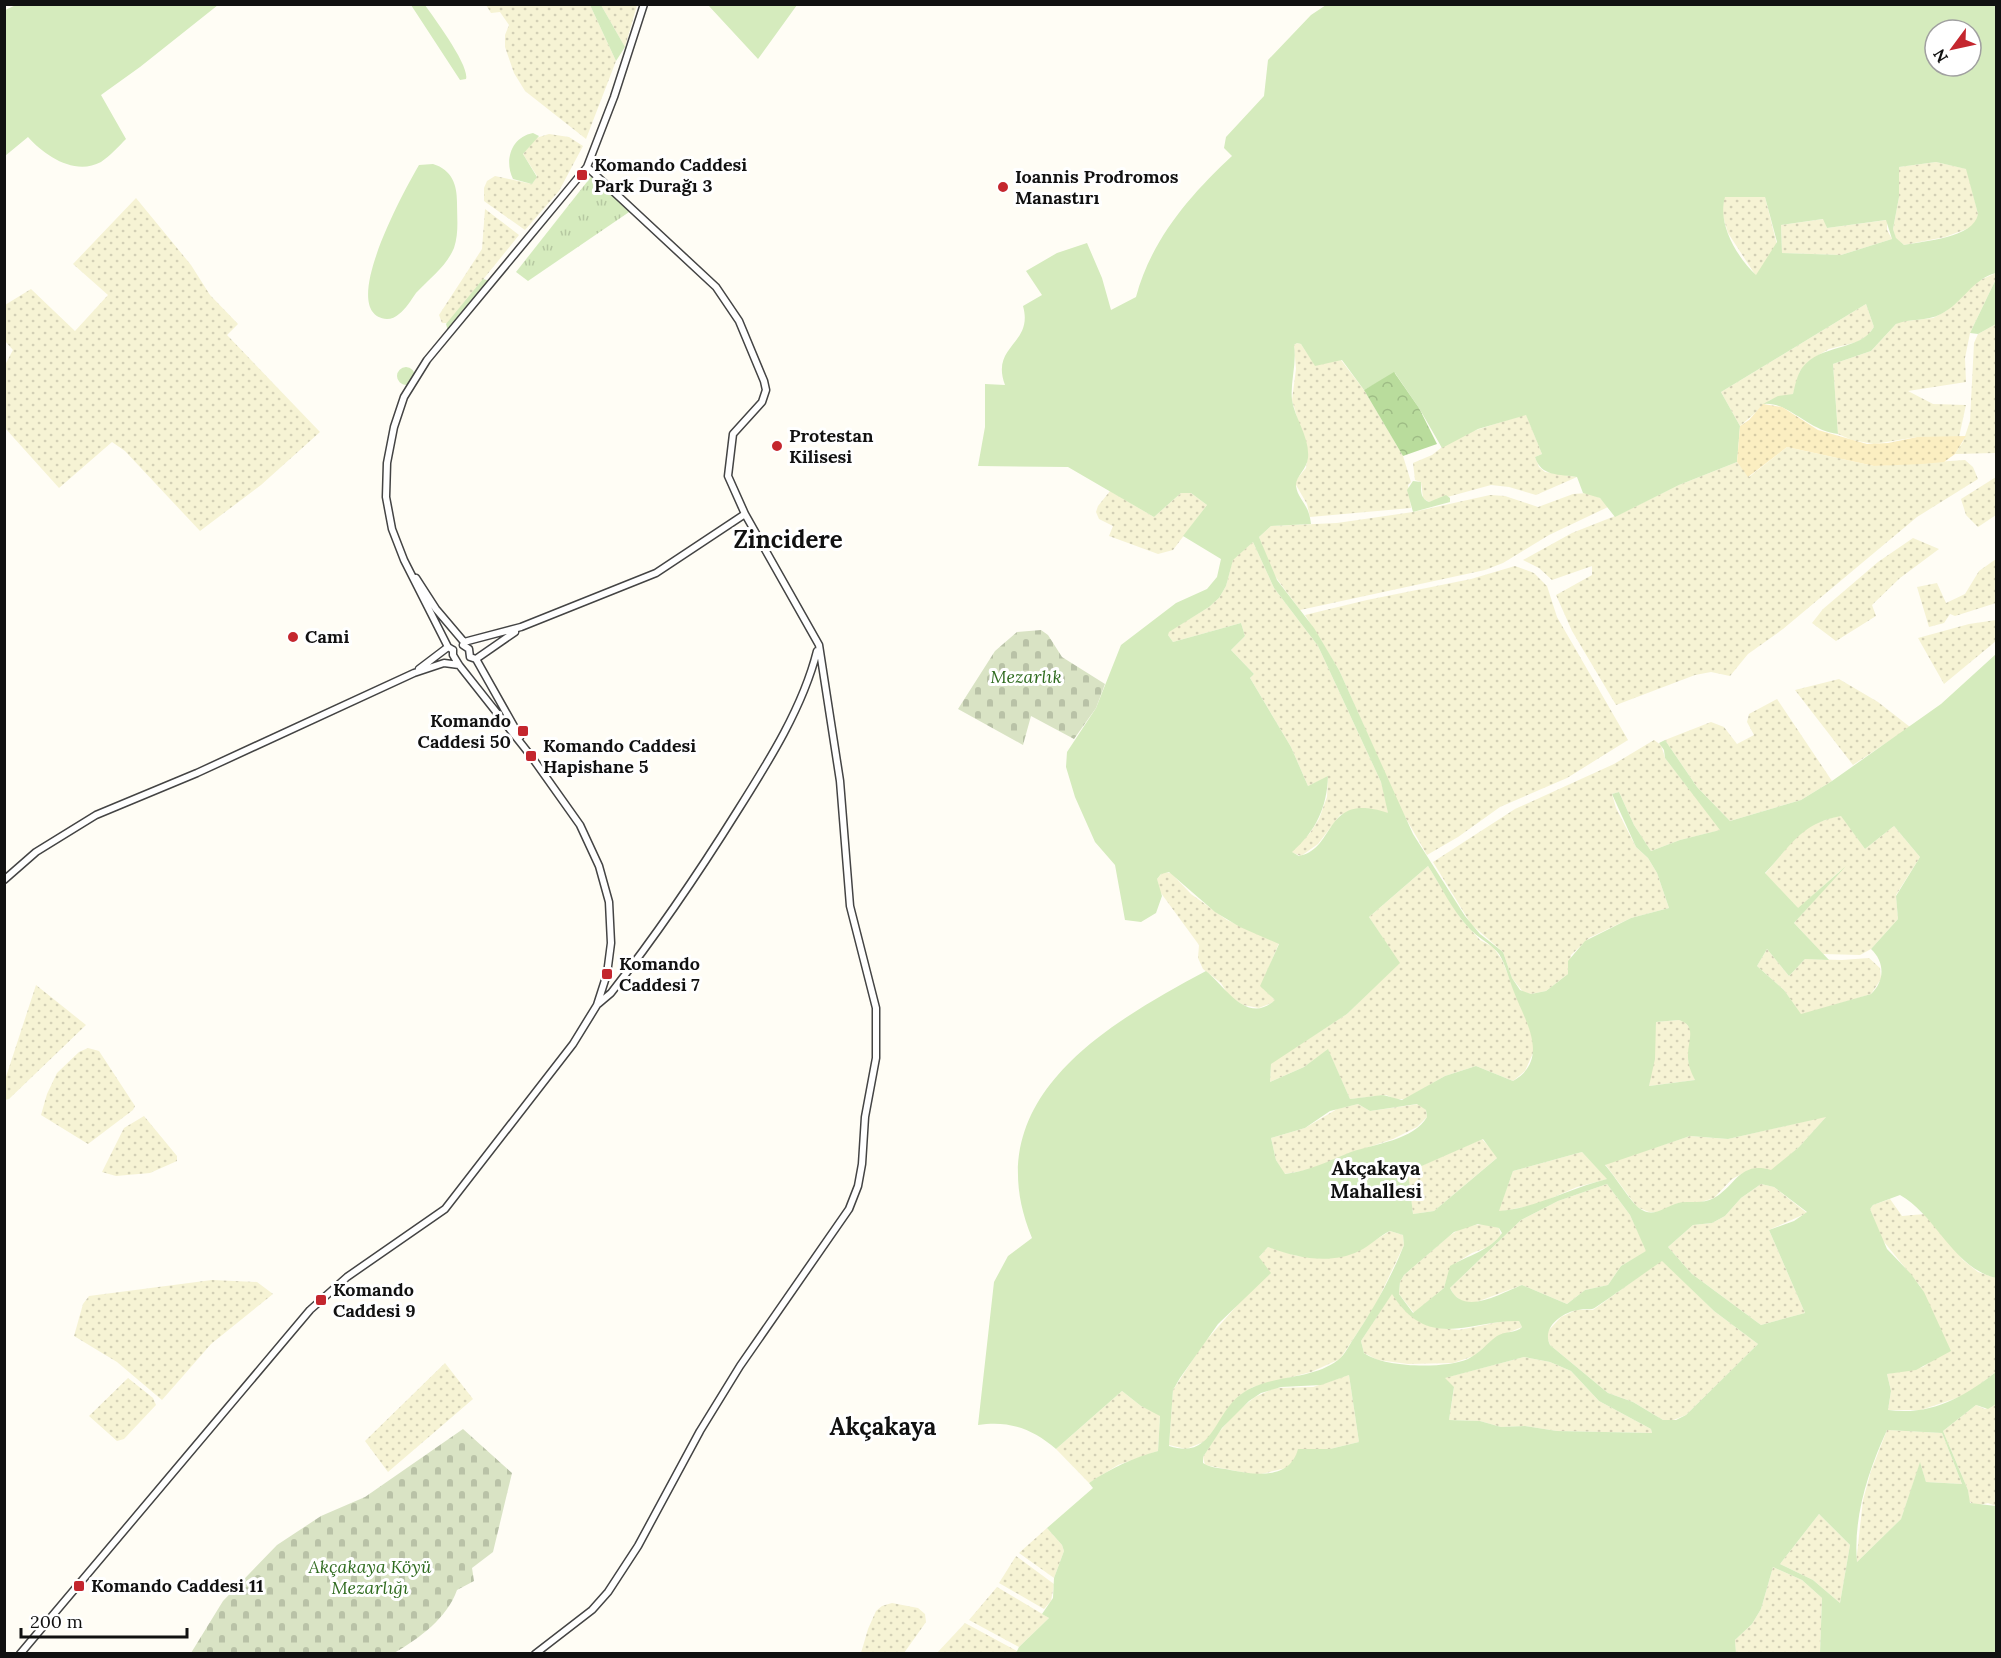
<svg xmlns="http://www.w3.org/2000/svg" width="2001" height="1658" viewBox="0 0 2001 1658" font-family="Lora,serif">
	<style>
		.farmland { fill: url(#farmland-dots) }
		.grass { fill: #d5ebbd; fill-rule: evenodd }
		.forest { fill: url(#forest-crowns) }
		.sand { fill: url(#sand-dots) }
		.cemetery { fill: url(#cemetery-stones) }
		.park { fill: url(#park-tufts) }
		.lines { fill: none; stroke-linecap: round; stroke-linejoin: round }
		.minor-casing { stroke: #444; stroke-width: 9 }
		.minor { stroke: #fff; stroke-width: 6 }
		.poi-dot { fill: #c4262e; stroke: #fff; stroke-width: 2 }
		.labels { text-anchor: middle; stroke-width: 6; stroke-linejoin: round; paint-order: stroke }
		.poi-label { font-size: 18px; font-weight: bold; fill: #111; stroke: #fff; text-anchor: start }
		.park-label { font-size: 18px; font-style: italic; fill: #2f6b1f; stroke: #fff }
		.neighbourhood-label { font-size: 20px; font-weight: bold; fill: #111; stroke: #fff }
		.district-label { font-size: 24px; font-weight: bold; fill: #111; stroke: #fff }
	</style>
	<defs>
		<pattern id="farmland-dots" width="8" height="8" patternUnits="userSpaceOnUse" patternTransform="scale(1.5)"><rect width="8" height="8" fill="#f6f3d4"/><path d="M2 2h.1M6 6h.1" fill="none" stroke="#d2cfb5" stroke-width="1.8" stroke-linecap="round"/></pattern>
		<pattern id="forest-crowns" width="20" height="18" patternUnits="userSpaceOnUse" patternTransform="scale(1.5)"><rect width="20" height="18" fill="#b9dc9c"/><path d="M2 6a3 3 0 1 1 6 0M12 15a3 3 0 1 1 6 0" fill="none" stroke="#9ebc85"/></pattern>
		<pattern id="sand-dots" width="8" height="8" patternUnits="userSpaceOnUse" patternTransform="scale(1.5)"><rect width="8" height="8" fill="#fbeec1"/><path d="M2 2h.1M6 6h.1" fill="none" stroke="#d6cba5" stroke-width="1.8" stroke-linecap="round"/></pattern>
		<pattern id="cemetery-stones" width="16" height="16" patternUnits="userSpaceOnUse" patternTransform="scale(1.5)"><rect width="16" height="16" fill="#d9e3c4"/><path d="M2 7V4a2 2 0 0 1 4 0v3zM10 15v-3a2 2 0 0 1 4 0v3z" fill="#b9c2a7"/></pattern>
		<pattern id="park-tufts" width="24" height="20" patternUnits="userSpaceOnUse" patternTransform="scale(1.5)"><rect width="24" height="20" fill="#d5ebbd"/><path d="M3 7l-1-3M5 7V3M7 7l1-3M15 17l-1-3M17 17v-4M19 17l1-3" fill="none" stroke="#b6c8a1"/></pattern>
	</defs>
	<rect width="100%" height="100%" fill="#fffdf5"/>
	<path class="farmland" d="M486 5H590L616 61 586 139 525 91 514 73 505 47V35L509 25 500 12 491 13Z
		M601 5H637L625 47Z
		M549 134 569 137 583 146 559 191 525 230 484 201V188L487 181 495 176 532 184 537 176 523 154 536 138Z
		M1936 162 1967 169 1978 214 1977 220 1972 227 1945 237 1904 245 1896 239 1893 229 1899 197V167Z
		M1724 196 1765 197 1777 245 1756 276 1728 233 1722 213Z
		M136 198 191 265 210 295 238 324 227 335 320 432 261 485 200 531 125 451 112 442 59 488 5 428V365L13 350 5 341V305L31 289 75 331 108 295 73 264Z
		M485 209 519 235 448 323H442L439 315 482 249Z
		M1824 219 1827 228 1887 220V230L1892 239 1841 255 1782 253 1781 225Z
		M1996 273V279L1970 333 1965 358 1966 382 1908 391 1933 404 1966 405 1959 437H1917L1874 444 1852 440 1838 434 1833 364 1871 351 1898 322 1933 318 1946 311 1978 281Z
		M1866 304 1874 327 1868 335 1857 342 1829 349 1810 360 1800 371 1793 394 1770 400 1740 426 1721 392Z
		M1996 324V453L1955 454 1963 442 1970 421 1974 343 1978 334Z
		M1297 343 1301 344 1315 365 1341 360 1364 390 1403 456 1411 482 1408 485 1411 508 1310 517 1307 504 1296 485V480L1306 468 1308 455 1292 400 1296 369 1294 345Z
		M1526 414 1542 454 1535 457 1539 467 1545 472 1577 477 1536 495 1509 487 1491 485 1429 502 1423 498 1421 482 1415 480 1413 463 1432 455 1446 444 1467 433Z
		M1787 447 1874 466 1965 460 1973 467 1978 479 1917 517 1783 629 1748 654 1730 676 1711 672 1695 675 1616 705 1572 631 1556 595 1592 575V566L1552 580 1539 568 1523 560 1572 533 1620 514 1679 485 1737 462 1749 477Z
		M1996 477V515L1978 527 1966 515 1961 499Z
		M1110 491 1154 517 1181 493H1191L1207 505 1173 550 1158 554 1109 536 1113 526 1099 519 1096 512 1098 506Z
		M1588 493 1600 498 1608 507 1549 535 1503 563 1485 570 1300 610 1272 572 1259 537 1271 526 1337 523 1413 512 1490 495 1505 496 1538 507 1573 494Z
		M1913 538 1939 549 1900 578 1872 605 1876 616 1836 641 1812 623 1823 609 1878 562Z
		M1253 542 1274 588 1318 646 1381 782 1387 802 1388 814 1365 808 1340 815 1318 844 1301 856 1291 852 1310 833 1319 819 1327 797 1328 777 1308 786 1291 747 1250 678 1254 674 1231 650 1245 636 1241 623 1173 642 1168 635V632L1209 607 1219 598 1226 586 1233 559Z
		M1996 559V603L1955 616 1950 614 1944 623 1929 627 1917 587 1937 583 1946 603 1965 594 1979 571Z
		M1515 566 1534 573 1547 586 1557 617 1628 740 1567 778 1500 807 1458 837 1427 855 1401 810 1339 670 1305 615 1367 600 1471 579Z
		M1996 620V641L1944 684 1918 638 1969 624Z
		M1839 679 1878 702 1910 727 1853 765 1795 690Z
		M1777 699 1832 781 1801 800 1730 821 1697 787 1665 740 1711 722 1724 727 1737 744 1754 735 1747 722 1749 714Z
		M1654 740 1661 745 1665 758 1721 830 1680 840 1651 851 1634 825 1619 792 1612 794 1616 808 1636 847 1648 858 1657 873 1669 908 1631 918 1589 938 1571 955 1568 974 1546 991 1531 994 1523 992 1512 978 1503 952 1471 924 1433 862 1515 809 1614 764Z
		M1841 815 1865 849 1894 826 1920 857 1896 895 1898 919 1871 949 1860 955 1823 954 1794 923 1842 869 1798 909 1765 874 1798 834 1816 823Z
		M1428 866 1461 919 1480 940 1493 947 1502 960 1533 1036 1534 1051 1525 1071 1513 1081 1476 1066 1445 1076 1405 1099H1395L1386 1095 1350 1099 1328 1050 1304 1067 1270 1082 1271 1063 1347 1014 1399 963 1369 917Z
		M1163 872 1171 873 1191 894 1227 920 1279 943 1261 986 1276 1001 1259 1008 1243 1005 1229 996 1221 983 1203 969 1198 958 1199 945 1158 889 1157 879Z
		M1767 949 1789 976 1805 959 1842 960 1869 958 1880 968 1881 979 1871 994 1801 1015 1784 990 1757 966Z
		M36 985 86 1025 9 1099 5 1100V1080Z
		M1679 1020 1685 1022 1692 1031 1688 1060 1695 1080 1649 1086 1656 1022Z
		M88 1048 99 1051 135 1106 133 1110 88 1144 41 1115 47 1094 57 1073 79 1052Z
		M1358 1104 1370 1111 1419 1104 1426 1110 1427 1117 1417 1127 1393 1139 1348 1154 1313 1169 1284 1174 1276 1160 1271 1138 1305 1128 1337 1109Z
		M144 1116 177 1156V1161L150 1173 116 1176 102 1172 124 1128Z
		M1827 1116 1799 1147 1771 1171 1751 1169 1732 1179 1714 1198 1698 1203H1678L1660 1212H1649L1637 1207 1605 1164 1690 1136 1728 1139Z
		M1482 1139 1498 1157 1434 1211 1413 1214 1407 1172Z
		M1582 1152 1608 1179 1577 1187 1538 1204 1498 1212 1513 1171Z
		M1607 1184 1630 1215 1647 1251 1621 1266 1608 1285 1585 1290 1567 1304 1522 1285 1474 1303 1463 1302 1454 1295 1450 1288 1521 1220 1558 1201Z
		M1761 1184 1774 1187 1807 1213 1769 1230 1805 1313 1761 1325 1692 1274 1668 1247 1693 1225 1712 1223 1725 1216 1741 1198Z
		M1890 1199 1902 1216 1925 1214 1963 1260 1978 1272 1996 1278V1372L1966 1395 1921 1410H1888L1891 1391 1887 1374 1923 1367 1949 1348 1920 1286 1880 1237 1870 1209 1873 1205Z
		M1482 1224 1499 1228 1501 1236 1488 1247 1472 1253 1451 1266 1444 1288 1414 1313 1399 1294 1400 1282 1404 1275 1449 1236 1463 1227Z
		M1390 1231 1403 1235 1404 1245 1375 1306 1340 1359 1311 1372 1253 1387 1239 1396 1206 1441 1186 1449 1169 1445 1173 1390 1203 1344 1248 1293 1259 1257 1268 1247 1297 1256 1333 1258 1356 1252Z
		M1662 1260 1714 1311 1758 1344 1686 1415 1671 1421 1663 1420 1633 1402 1608 1393 1550 1345 1547 1337 1548 1331 1561 1317 1576 1310H1593Z
		M212 1280 257 1282 273 1294 211 1344 162 1400 117 1362 74 1336 83 1304 89 1296Z
		M1392 1293 1411 1315 1438 1328 1459 1330 1504 1321H1519L1522 1327 1495 1338 1474 1356 1453 1363 1408 1364 1378 1360 1364 1353 1361 1341Z
		M1524 1357 1550 1362 1571 1371 1599 1401 1651 1429 1652 1433 1557 1431 1525 1426 1501 1427 1480 1421 1449 1420 1454 1388 1444 1378Z
		M445 1363 473 1399 388 1472 365 1441Z
		M1349 1375 1359 1442 1330 1449H1299L1295 1460 1286 1468 1257 1475 1205 1465 1203 1457 1216 1436 1235 1413 1255 1397 1275 1388 1313 1387Z
		M128 1378 153 1398 156 1405 124 1439 117 1441 89 1416Z
		M1122 1391 1141 1406 1160 1415 1158 1451 1118 1465 1089 1483 1056 1449Z
		M1996 1404V1506L1988 1503 1975 1506 1969 1501 1968 1490 1943 1431 1976 1405 1985 1409Z
		M1887 1430 1942 1433 1962 1484 1926 1482 1920 1463 1901 1519 1856 1563 1863 1500 1871 1471Z
		M1819 1514 1850 1545 1840 1603 1813 1580 1780 1564Z
		M1047 1528 1062 1545 1064 1551 1054 1578 1019 1553Z
		M1016 1556 1054 1584 1051 1601 1044 1609 999 1583Z
		M1773 1567 1802 1580 1822 1598 1820 1653 1736 1654 1735 1640 1752 1624 1761 1609Z
		M997 1587 1049 1618 1019 1647 969 1620Z
		M892 1603 918 1608 925 1614 926 1622 904 1653H861L868 1629 876 1611 882 1606Z
		M965 1623 1017 1651 1016 1654H936Z"/>
	<path class="grass" d="M16 5V4L218 5 140 67 101 95 126 139C118 147 110 156 101 162 75 176 45 156 28 137L5 156V10Z
		M411 5H425C434 18 470 66 466 79L460 80Z
		M590 5H601L625 47 616 61Z
		M708 5H797L758 59Z
		M1326 5H1996V273C1972 279 1963 303 1941 314 1926 322 1910 318 1896 324L1871 351 1833 364 1838 434C1808 431 1788 401 1763 404L1778 396 1793 394C1795 386 1797 375 1802 368 1821 343 1859 352 1874 327L1866 304 1721 392 1740 426 1737 462 1679 485 1615 517 1600 498 1583 493 1577 477C1560 474 1541 477 1535 457L1542 454 1526 415 1478 429 1442 448 1419 408 1395 373 1364 390 1342 360 1315 366 1301 344 1297 343 1294 345C1297 364 1290 382 1292 400 1295 419 1310 438 1308 458 1307 469 1295 477 1296 486 1298 500 1309 503 1311 524L1271 526 1259 537 1277 580 1314 628 1339 670 1413 834 1465 916 1480 934 1503 952 1512 978 1520 990 1531 994 1546 991 1568 974V961L1585 941 1631 918 1669 908 1657 873 1648 858 1636 847 1612 794 1619 792 1634 825 1651 851 1680 840 1720 830 1665 758 1664 750 1659 743 1665 740 1697 787 1730 821 1801 800 1832 781 1941 704 1996 654V1278C1952 1267 1938 1217 1900 1195L1873 1205 1870 1209 1887 1249 1911 1274 1924 1292 1951 1351 1916 1370 1887 1374 1891 1391 1888 1410C1931 1416 1964 1397 1996 1372V1404L1988 1409 1976 1405 1943 1431 1968 1490 1970 1503 1996 1506V1653H1820L1822 1598 1802 1580 1773 1567 1761 1609 1752 1624 1735 1640 1736 1653H1016L1019 1647 1049 1618 1042 1614 1053 1598 1054 1578 1064 1551 1062 1545 1047 1528 1093 1488 1089 1483C1111 1468 1133 1458 1158 1451L1160 1416 1141 1406 1122 1391 1056 1449C1033 1429 1009 1420 978 1425L994 1282 1008 1256 1032 1238C975 1101 1103 1026 1206 971 1225 986 1247 1026 1275 1000L1260 986 1279 944 1240 927 1215 912 1169 872 1161 874 1157 879 1162 896 1156 913 1141 922 1125 920 1115 865 1095 842 1075 797 1066 767 1067 752 1096 708 1121 645 1176 603 1207 589 1217 577 1221 559 1183 536 1207 505 1191 493H1181L1154 517 1068 467 978 466 985 427V384L1005 385C990 345 1034 345 1023 306L1042 295 1026 271 1057 253 1087 243 1102 278 1111 310 1136 297C1151 240 1190 195 1232 156L1224 148 1226 137 1264 96 1268 60 1311 15ZM1935 30H1971V66H1935ZM1936 162 1966 169 1978 214C1974 238 1924 241 1904 245L1896 238 1893 229 1899 197V167ZM1725 197H1765L1777 242 1756 275C1737 257 1717 224 1725 197ZM1823 219 1827 228 1886 220 1892 239 1841 255 1782 253 1781 225ZM1253 542 1274 588 1318 646 1381 782 1388 813C1323 791 1337 849 1299 856L1292 852C1316 831 1327 807 1328 776L1308 786 1291 747 1250 678 1254 674 1231 650 1245 636 1241 623 1173 642 1168 635 1169 632 1209 607 1219 598 1226 586 1233 560ZM1841 816 1865 849 1894 826 1920 857 1896 896 1898 919 1871 949C1885 962 1885 981 1871 994L1801 1014 1784 990 1757 966 1767 949 1789 976 1805 959 1829 960 1794 923 1846 866 1798 908 1765 873C1791 846 1801 823 1841 816ZM1428 866C1441 886 1452 910 1468 927 1477 938 1491 943 1499 954 1506 965 1509 980 1514 992 1525 1021 1551 1059 1513 1081L1476 1066 1445 1076 1402 1100 1383 1095 1350 1099 1328 1049 1304 1067 1270 1082 1271 1064 1347 1014 1400 963 1369 917ZM1679 1020C1698 1026 1687 1042 1688 1057 1688 1065 1691 1072 1695 1080L1649 1086 1655 1059 1656 1022ZM1358 1104 1370 1111 1417 1104 1426 1110 1427 1117C1414 1140 1374 1144 1351 1152 1328 1161 1310 1171 1285 1174L1276 1160 1271 1138 1305 1128 1330 1111ZM1826 1117 1799 1147 1771 1170C1739 1161 1736 1186 1714 1198 1702 1205 1690 1200 1678 1203 1664 1207 1653 1219 1639 1208 1631 1202 1614 1175 1605 1165L1690 1136 1728 1139ZM1483 1139 1497 1158 1434 1211 1413 1214 1408 1172ZM1582 1152 1607 1179C1570 1188 1537 1208 1499 1211L1513 1171ZM1607 1184 1630 1215 1646 1251 1621 1266 1608 1285 1585 1290 1567 1304 1522 1285C1501 1293 1463 1317 1450 1288L1521 1220 1558 1201ZM1761 1184 1774 1187 1807 1212 1794 1221 1769 1230 1805 1313 1761 1325 1692 1274 1668 1247 1693 1225 1712 1223 1725 1216 1741 1198ZM1478 1224 1499 1228 1502 1233C1491 1250 1467 1256 1450 1266L1444 1288 1413 1313 1399 1294 1400 1282 1404 1275 1454 1232ZM1390 1231 1403 1235 1404 1245C1391 1278 1374 1308 1354 1338 1349 1345 1345 1355 1338 1360 1309 1382 1269 1373 1240 1395 1213 1416 1213 1460 1169 1446L1173 1390 1180 1378 1218 1324 1271 1273 1259 1257 1268 1247C1296 1258 1331 1265 1359 1251 1370 1246 1379 1236 1390 1231ZM1662 1261 1714 1311 1758 1344 1686 1415 1676 1420H1663L1633 1402 1608 1393 1550 1345C1541 1327 1563 1312 1578 1310 1585 1308 1591 1311 1596 1307 1619 1292 1640 1276 1662 1261ZM1392 1294C1429 1352 1468 1320 1519 1321L1522 1327C1517 1333 1505 1331 1497 1336 1487 1343 1480 1353 1468 1359 1445 1369 1384 1368 1364 1353L1361 1341ZM1524 1357 1550 1362 1571 1371 1599 1401 1651 1429 1652 1433 1557 1431 1525 1426 1501 1427 1480 1421 1449 1420 1454 1387 1445 1378ZM1349 1375 1359 1442 1330 1449H1298C1290 1480 1255 1475 1230 1470 1222 1468 1210 1468 1203 1463V1457L1222 1428 1249 1401 1261 1393 1281 1387 1321 1385ZM1887 1430 1942 1433 1962 1484 1926 1482 1920 1462 1901 1519 1857 1562C1853 1518 1868 1471 1887 1430ZM1819 1514 1850 1545 1840 1603 1813 1580 1780 1564Z
		M533 133 539 136 523 154 537 177 532 184 513 179C504 161 511 137 533 133Z
		M433 164C452 170 457 184 457 203 457 218 459 233 454 248 446 267 430 278 416 293 411 300 406 309 399 314 396 317 391 319 387 319 334 315 408 184 419 165Z
		M483 279 490 281 448 331 446 324Z
		M1996 279V324L1978 334 1970 333Z
		M397 376a9 9 0 1 1 18 0a9 9 0 1 1-18 0Z
		M1413 481 1421 482C1421 491 1420 498 1429 502L1446 495 1450 498V502L1413 512 1407 490Z"/>
	<path class="forest" d="M1394 372 1419 408 1437 444 1403 456 1364 390Z"/>
	<path class="sand" d="M1763 404 1782 407 1818 430 1867 444 1888 443 1917 437 1966 436 1955 454 1944 462 1922 464 1874 466 1787 447 1748 477 1737 462 1740 426 1749 420Z"/>
	<path class="cemetery" d="M1041 630 1048 635 1062 657 1105 684 1096 708 1074 739 1031 716 1023 745 958 709 995 651 1017 632Z
		M463 1429 512 1473 493 1552 472 1568 474 1581 457 1590C447 1618 420 1638 394 1653H191L223 1601 277 1545 321 1516 365 1497Z"/>
	<path class="park" d="M594 173 635 208 528 281 516 272Z"/>
	<g class="lines">
		<defs>
			<path id="minor" d="M416 578 436 609 464 642
				M464 642 521 627 656 573 745 514
				M463 645 469 649 470 657
				M453 650 448 647 404 560 392 529 386 497 387 463 394 427 404 397 427 360 587 167 614 97 644 4
				M470 657 476 659 520 737
				M476 659 515 632
				M419 669 448 647
				M4 880 36 852 96 815 197 773 414 673 444 663 459 665
				M598 1004 611 993C658 933 698 874 738 810 769 761 803 707 817 651
				M20 1654 310 1310 347 1277 445 1209 573 1044 597 1005 607 974 611 943 609 902 599 866 580 825 531 756 459 665 453 655V650
				M535 1654 592 1610 608 1592 638 1546 700 1431 740 1366 849 1209 858 1186 862 1164 865 1117 876 1058V1008L850 906 840 781 819 645 745 514 728 476 733 434 762 402 766 390 764 381 739 321 716 287 587 167"/>
		</defs>
		<use href="#minor" class="minor-casing"/>
		<use href="#minor" class="minor"/>
	</g>
	<g class="poi-dot">
		<rect x="576" y="169" width="12" height="12" rx="3"/>
		<circle cx="1003" cy="187" r="6"/>
		<circle cx="777" cy="446" r="6"/>
		<circle cx="293" cy="637" r="6"/>
		<rect x="517" y="725" width="12" height="12" rx="3"/>
		<rect x="525" y="750" width="12" height="12" rx="3"/>
		<rect x="601" y="968" width="12" height="12" rx="3"/>
		<rect x="315" y="1294" width="12" height="12" rx="3"/>
		<rect x="73" y="1580" width="12" height="12" rx="3"/>
	</g>
	<g class="labels">
		<g class="poi-label">
			<text x="594" y="171">Komando Caddesi<tspan x="594" dy="21">Park Durağı 3</tspan></text>
			<text x="1015" y="183">Ioannis Prodromos<tspan x="1015" dy="21">Manastırı</tspan></text>
			<text x="789" y="442">Protestan<tspan x="789" dy="21">Kilisesi</tspan></text>
			<text x="305" y="643">Cami</text>
			<text x="511" y="727" text-anchor="end">Komando<tspan x="511" dy="21">Caddesi 50</tspan></text>
			<text x="543" y="752">Komando Caddesi<tspan x="543" dy="21">Hapishane 5</tspan></text>
			<text x="619" y="970">Komando<tspan x="619" dy="21">Caddesi 7</tspan></text>
			<text x="333" y="1296">Komando<tspan x="333" dy="21">Caddesi 9</tspan></text>
			<text x="91" y="1592">Komando Caddesi 11</text>
		</g>
		<g class="park-label">
			<text x="1026" y="683">Mezarlık</text>
			<text x="370" y="1573">Akçakaya Köyü<tspan x="370" dy="21">Mezarlığı</tspan></text>
		</g>
		<g class="neighbourhood-label">
			<text x="1376" y="1175">Akçakaya<tspan x="1376" dy="23">Mahallesi</tspan></text>
		</g>
		<g class="district-label">
			<text x="788" y="548">Zincidere</text>
			<text x="883" y="1435">Akçakaya</text>
		</g>
	</g>
	<rect width="2001" height="1658" fill="none" stroke="#111111" stroke-width="12"/>
	<g transform="translate(1953 48) rotate(237)"><circle r="28" fill="#ffffff" stroke="#a0a0a0" stroke-width="1.5"/>
	<path d="M0-4.5L10 22L0 15L-10 22Z" fill="#c4262e"/>
	<text y="-9" font-size="16" font-weight="bold" text-anchor="middle" fill="#111111">N</text>
	</g>
	<path d="M21 1628v9h166v-9" fill="none" stroke="#111111" stroke-width="3"/>
	<text x="30" y="1628" font-size="18" fill="#111111" stroke="#ffffff" stroke-width="4.5" paint-order="stroke">200 m</text>
</svg>
